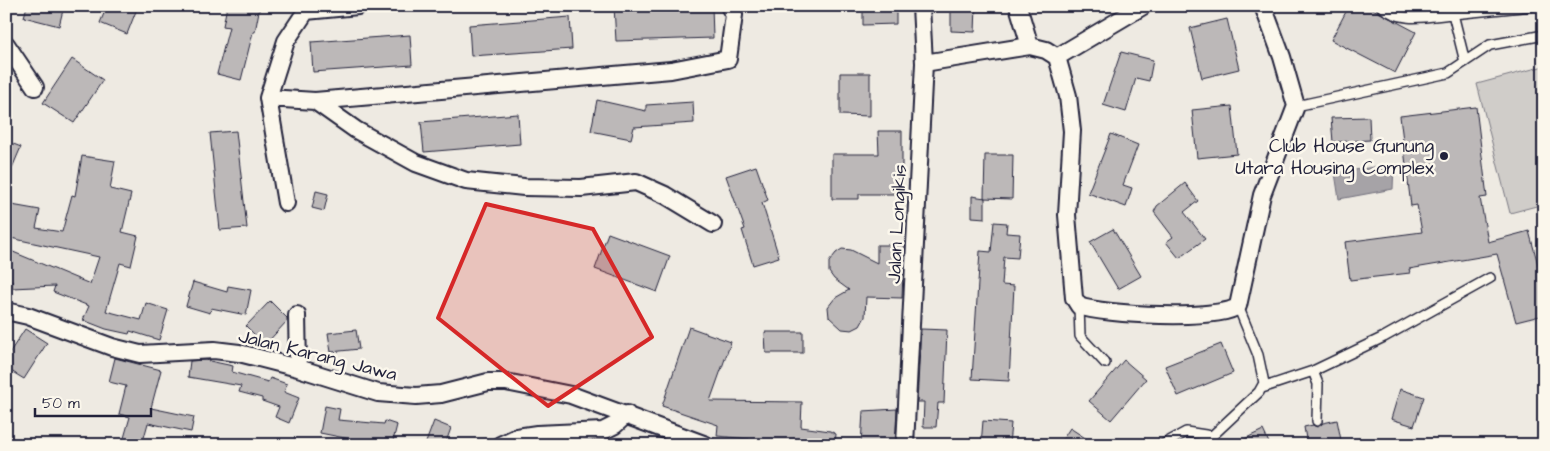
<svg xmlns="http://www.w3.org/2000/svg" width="1550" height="451" viewBox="0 0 1550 451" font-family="'Architects Daughter',sans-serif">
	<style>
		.green { fill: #d0cdc9; stroke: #797882 }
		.water { fill: #a6a3a7; stroke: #716f7c }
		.building { fill: #bcb8b8; stroke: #22223b }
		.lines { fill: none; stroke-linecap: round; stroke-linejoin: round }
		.lane-casing { stroke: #22223b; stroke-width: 12 }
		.street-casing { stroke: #22223b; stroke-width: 20 }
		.lane { stroke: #fbf7ec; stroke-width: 9 }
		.street { stroke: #fbf7ec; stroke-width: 16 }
		.marked { fill: #d62828; fill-opacity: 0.2; stroke: #d62828; stroke-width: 4; stroke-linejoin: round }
		.poi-dot { fill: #22223b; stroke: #fbf7ec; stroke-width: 2 }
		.labels { text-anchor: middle; stroke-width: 5; stroke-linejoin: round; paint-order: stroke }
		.poi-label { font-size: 19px; fill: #22223b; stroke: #fbf7ec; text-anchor: end }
		.street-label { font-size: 19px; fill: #22223b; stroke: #fbf7ec }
	</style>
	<rect width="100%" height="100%" fill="#eeeae2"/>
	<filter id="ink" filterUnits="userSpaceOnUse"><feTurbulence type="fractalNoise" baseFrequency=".02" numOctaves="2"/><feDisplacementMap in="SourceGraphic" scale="10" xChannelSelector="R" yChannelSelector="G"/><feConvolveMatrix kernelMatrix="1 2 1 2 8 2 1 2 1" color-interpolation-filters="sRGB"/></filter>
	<g filter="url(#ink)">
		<path class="green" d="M1544 66V204L1510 213 1477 84Z"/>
		<path class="water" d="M1394 164 1393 189 1339 199 1335 173Z"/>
		<path class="building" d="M27 6H64L59 26 24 17Z
			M107 6H138L127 34 100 23Z
			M227 6H260L255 32H253L241 80 217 74 229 27 223 26Z
			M614 6H712L713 38 616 41Z
			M951 6H976L975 32 951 31Z
			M1349 6H1367L1416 32 1395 73 1331 40Z
			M896 9V24L863 25V10Z
			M570 17 572 49 471 56 469 25Z
			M1227 19 1239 69 1202 78 1190 28Z
			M410 35 412 65 313 72 311 42Z
			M1121 52 1153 60 1149 81 1136 78 1126 112 1103 105Z
			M72 59 103 80 74 123 43 103Z
			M840 73H870V116L840 115Z
			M597 100 646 111V105L693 102 694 123 634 127 631 139 591 131Z
			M1232 106 1237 154 1197 158 1192 110Z
			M1476 107 1487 197 1480 198 1488 242 1529 231 1544 287V315L1516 322 1497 254 1409 269 1410 273 1350 280 1345 242 1422 232 1417 205 1411 206 1400 116Z
			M518 114 520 144 424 152 421 122Z
			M1369 117 1370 140 1333 142 1331 118Z
			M236 131 247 228 220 230 210 133Z
			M878 131H902V194H859V199H832V154H879Z
			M1111 134 1138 145 1123 185 1132 188 1126 207 1088 193Z
			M6 141 21 147 6 182Z
			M985 155H1013L1012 199 984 198Z
			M82 156 115 161 110 189 131 194 122 232 138 236 131 266 120 263 106 311 141 320 146 303 168 310 159 340 130 331 129 334 106 329 83 320 89 306 53 292 55 286 12 288V281H6V249L90 284 99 257 6 237V204L40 210 36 228 62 232 72 195 75 196Z
			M756 166 768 200 762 203 779 257 753 265 742 230 745 229 726 176Z
			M1185 183 1198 201 1184 212 1205 239 1179 258 1166 242 1173 237 1154 212 1157 206Z
			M316 191 328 194 324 211 312 208Z
			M972 196 985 198V218L972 217Z
			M994 222 1007 223 1006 233 1020 234 1018 258 1004 257 1002 285 1014 286 1009 381 972 379 980 251 991 252Z
			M1113 229 1141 276 1118 289 1090 242Z
			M608 233 670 256 657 292 595 269Z
			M877 245H904L902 298 866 297 865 317 860 326 852 330 842 329 829 317 828 307 835 298 849 290 834 279 829 272V262L836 253 842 249 851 250 877 263Z
			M193 282 227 292 228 286 251 290 246 315 211 308 210 313 186 306Z
			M270 301 287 318V321L265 345 246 326Z
			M689 327 731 342 710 401 802 402 801 427 830 431 836 434 835 445H748L749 439 717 436 718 425 662 406Z
			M25 329 47 343 24 379 6 368V358Z
			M921 329 947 330 944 403H938L936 427H923L924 402H917Z
			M356 330 359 349 331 352 328 333Z
			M765 332H803V353H766Z
			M1221 344 1233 373 1178 396 1165 366Z
			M115 358 161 370 151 408 194 417 191 432 148 423 142 445H122L130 417 119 414 126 386 109 382Z
			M205 360 233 366 232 372 268 382 270 378 287 384 284 392 299 398 289 423 275 417 279 407 262 401V398L239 392 241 386 188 377 190 361Z
			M1124 360 1146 379 1111 420 1089 401Z
			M1400 389 1424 397 1414 426 1391 419Z
			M325 406 340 409 338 420 384 424 385 421 397 425 392 445H379L380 442 350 439 320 433Z
			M897 409 895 445H861L863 411Z
			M1337 420 1342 445H1307L1304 427 1313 425 1317 427 1323 423Z
			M434 421 451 428 445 445H425Z
			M983 421 1011 423 1009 445H981Z
			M1070 428 1096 445H1059Z
			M1263 430 1270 445H1232Z"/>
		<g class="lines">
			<defs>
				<path id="lane" d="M1381 6C1401 24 1428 16 1453 14
					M1465 62 1453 14 1532 6
					M1296 106 1448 73 1490 45 1544 35
					M1079 306 1080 336 1105 363
					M1313 371 1318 384 1317 421
					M1262 388 1313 371 1384 337 1490 278
					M1162 445 1186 432 1212 436
					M1199 445 1212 436 1259 392 1264 383 1258 355 1238 306"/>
				<path id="street" d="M1018 6 1030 46
					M306 11 358 6
					M6 44 35 87
					M1057 57 1143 6
					M924 63 1030 46 1046 50 1057 57 1068 96 1072 131 1067 215 1074 298 1079 306C1103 315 1219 321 1238 306L1262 195 1296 106 1282 57 1263 6
					M268 98 315 101 671 70 728 59 734 15 729 6
					M315 101 356 130 416 163 466 181 524 187 581 188 636 182 665 195 713 224
					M286 203 268 98 286 41 306 11 305 6
					M6 311 28 316 112 347 140 354 214 350 239 353 298 368 378 393 416 396 441 394 488 382H506L571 395 706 445
					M297 315 298 368
					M500 445 517 437 537 434 603 431 615 425 627 414
					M905 445 924 63 921 6"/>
			</defs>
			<use href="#lane" class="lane-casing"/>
			<use href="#street" class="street-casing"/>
			<use href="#lane" class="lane"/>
			<use href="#street" class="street"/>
		</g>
	</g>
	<path class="marked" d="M486 204 593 229 652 337 548 406 438 318Z"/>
	<circle class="poi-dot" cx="1444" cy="156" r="5"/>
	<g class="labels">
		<g class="poi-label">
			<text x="1434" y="152">Club House Gunung<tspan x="1434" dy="22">Utara Housing Complex</tspan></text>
		</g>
		<g class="street-label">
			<text transform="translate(896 224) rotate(-87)" y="7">Jalan Longikis</text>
			<text transform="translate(318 354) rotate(14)" y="7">Jalan Karang Jawa</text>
		</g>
	</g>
	<rect width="1550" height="451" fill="none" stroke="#fbf7ec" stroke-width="25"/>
	<rect x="12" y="12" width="1525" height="426" fill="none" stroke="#22223b" stroke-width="2" filter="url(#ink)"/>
	<path d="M35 408v8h116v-8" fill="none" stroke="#22223b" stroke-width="2.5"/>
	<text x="42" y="408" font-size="15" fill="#22223b" stroke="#fbf7ec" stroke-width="4" paint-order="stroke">50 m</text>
</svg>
